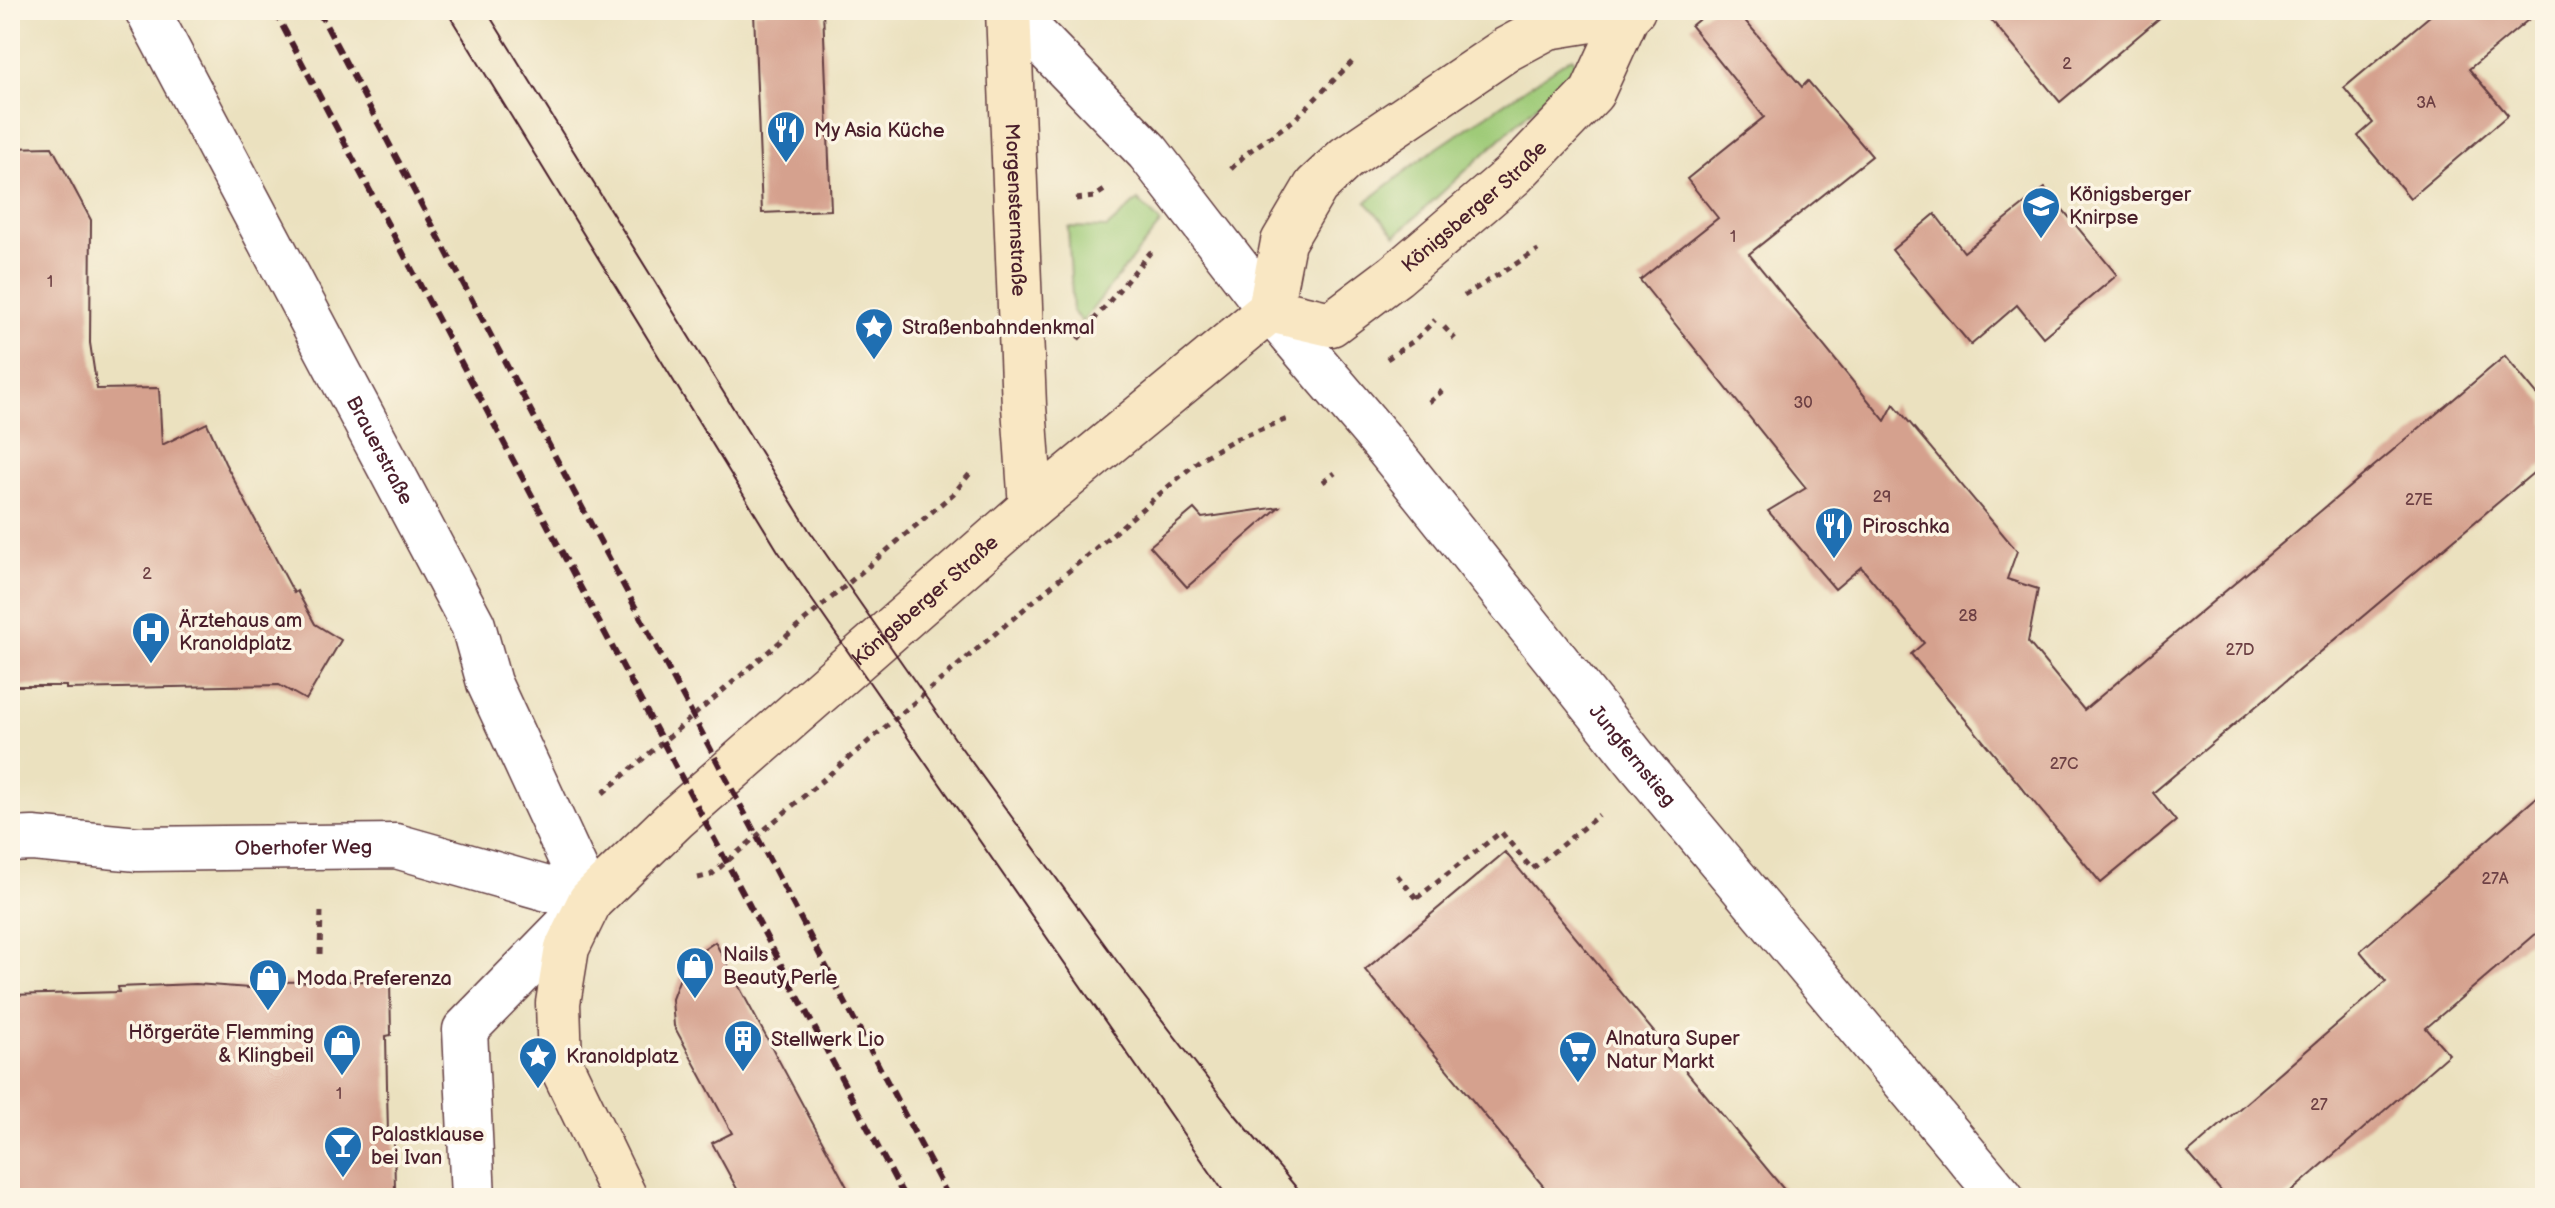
<svg xmlns="http://www.w3.org/2000/svg" width="2555" height="1208" viewBox="0 0 2555 1208" font-family="'Balsamiq Sans',sans-serif">
	<style>
		.green { fill: #9fcb78; stroke: #747552; stroke-width: 2 }
		.building { fill: #d5a18e }
		.lines { fill: none; stroke-linecap: round; stroke-linejoin: round }
		.street-casing { stroke: #623c41; stroke-width: 47 }
		.secondary-casing { stroke: #623c41; stroke-width: 47 }
		.path { stroke: #623c41; stroke-width: 5; stroke-dasharray: 6 6; stroke-linecap: butt }
		.street { stroke: #fff; stroke-width: 44 }
		.secondary { stroke: #f9e7c3; stroke-width: 44 }
		.tram { stroke: #4a1f2b; stroke-width: 2 }
		.rail { stroke: #4a1f2b; stroke-width: 6; stroke-dasharray: 12 6; stroke-linecap: butt }
		.labels { text-anchor: middle; stroke-width: 7; stroke-linejoin: round; paint-order: stroke }
		.number-label { font-size: 16px; fill: #6d4044 }
		.poi-label { font-size: 20px; fill: #4a1f2b; stroke: #fcf5e5; text-anchor: start }
		.street-label { font-size: 20px; fill: #4a1f2b; stroke: #fcf5e5 }
	</style>
	<rect width="100%" height="100%" fill="#fcf5e5"/>
	<filter id="ink" filterUnits="userSpaceOnUse"><feTurbulence type="fractalNoise" baseFrequency=".0125" numOctaves="2"/><feDisplacementMap in="SourceGraphic" scale="16" xChannelSelector="R" yChannelSelector="G"/><feConvolveMatrix kernelMatrix="1 2 1 2 8 2 1 2 1" color-interpolation-filters="sRGB"/></filter>
	<filter id="wash" filterUnits="userSpaceOnUse"><feTurbulence type="fractalNoise" baseFrequency=".006" numOctaves="4" result="noise"/><feDisplacementMap in="SourceGraphic" scale="32" xChannelSelector="R" yChannelSelector="G"/><feGaussianBlur stdDeviation="1.8" result="paint"/><feColorMatrix in="noise" values="0 0 0 0 0 0 0 0 0 0 0 0 0 0 0 0 0 1.4 0 .05"/><feComposite in="paint" operator="in"/></filter>
	<g filter="url(#wash)">
		<rect width="100%" height="100%" fill="#ebe1bf"/>
		<path class="green" d="M1572 57 1579 66 1396 235 1366 202 1424 157Z
			M1138 200 1161 223 1082 322 1073 312 1068 227 1107 228Z"/>
		<g id="blocks">
			<path class="building" d="M764 10H823L831 210 762 213 754 12H765Z
				M1710 10H1736L1802 87 1808 81 1872 156 1749 254 1885 421 1894 404 2017 551 2007 579 2038 589 2028 642 2084 710 2505 356 2545 404V463L2153 793 2176 821 2101 883 1911 654 1924 643 1861 567 1835 589 1768 511 1806 488 1640 280 1718 218 1687 179 1764 117 1691 26Z
				M1983 10H2169L2060 102Z
				M2437 10H2540L2469 69 2508 115 2410 198 2358 136 2373 123 2344 88Z
				M52 147 91 220 90 343 97 389 159 388 162 445 207 423 225 463 294 593 297 591 315 624 341 640 306 700 279 685 66 689V686H10V148Z
				M2045 188 2117 275 2043 337 2017 305 1971 345 1892 250 1935 214 1964 252Z
				M1279 507 1187 587 1150 546 1194 509 1202 518Z
				M2545 790V926L2426 1028 2449 1054 2284 1198H2227L2188 1153 2386 982 2360 951Z
				M1505 852 1791 1198H1553L1365 970Z
				M715 942 853 1198H742L712 1143 732 1133 674 1026 672 999 686 962Z
				M390 981 391 1035 386 1036 388 1135H394L395 1192 267 1193V1198H10V995L119 992 118 987 196 984 262 989V982Z"/>
		</g>
	</g>
	<g filter="url(#ink)">
		<use href="#blocks" fill-opacity="0" stroke="#623c41" stroke-width="2"/>
		<g class="lines">
			<defs>
				<g id="street">
					<path id="s1" d="M147 10 473 625 489 683 590 901"/>
					<path id="s2" d="M1010 10 1148 152 1270 310 1380 439 1641 766 2002 1198"/>
					<path id="s3" d="M10 840 33 839 138 849 396 846 590 901"/>
					<path d="M473 1198 465 1030 586 906"/>
				</g>
				<g id="secondary">
					<path id="s4" d="M1008 10 1024 406 1031 507"/>
					<path id="s5" d="M1270 310 1331 324 1396 275 1513 175 1592 93 1628 14 1633 10"/>
					<path id="s6" d="M625 1198 560 1063 558 1003 567 948 590 901 676 818 1031 507 1270 310 1283 242 1316 186 1346 158 1507 49 1548 27 1628 14"/>
				</g>
			</defs>
			<use href="#street" class="street-casing"/>
			<use href="#secondary" class="secondary-casing"/>
			<path class="path" d="M1231 169 1247 153 1294 120 1356 58
				M1076 199 1094 197 1106 189
				M1464 296 1538 250
				M1444 327 1455 339
				M1078 339 1154 248
				M1387 359 1415 340 1435 320
				M1429 402 1442 391
				M1323 482 1335 473
				M603 793 954 493 972 471
				M1397 875 1419 901
				M698 878 711 875 1202 458 1235 439 1290 418
				M1417 898 1501 832 1532 869 1599 815
				M320 954 321 910"/>
			<use href="#street" class="street"/>
			<use href="#secondary" class="secondary"/>
			<path class="tram" d="M446 10 778 551 1228 1198
				M486 10 809 530 960 746 1119 964 1233 1112 1305 1198"/>
			<path class="rail" d="M274 10 905 1198
				M318 10 949 1198"/>
		</g>
	</g>
	<defs>
		<symbol id="restaurant-pin" viewBox="-11 -11 22 30"><path d="M0 17L-7.5 6A9.5 9.5 0 1 1 7.5 6Z" fill="#1f6fb2" stroke="#fcf5e5"/><path d="M-5-6h1v4h1v-4h1v4h1v-4h1v5L-1.5 .5V6h-2V.5L-5-1ZM5-6V6H3V1.5H1.5Q1.5-4 5-6Z" fill="#fff"/></symbol>
		<symbol id="school-pin" viewBox="-11 -11 22 30"><path d="M0 17L-7.5 6A9.5 9.5 0 1 1 7.5 6Z" fill="#1f6fb2" stroke="#fcf5e5"/><path d="M0-5L7-2L0 1L-7-2ZM-4 1L0 2.5L4 1V4Q0 6-4 4Z" fill="#fff"/></symbol>
		<symbol id="sight-pin" viewBox="-11 -11 22 30"><path d="M0 17L-7.5 6A9.5 9.5 0 1 1 7.5 6Z" fill="#1f6fb2" stroke="#fcf5e5"/><path d="M0-6L1.8-2.2L6-1.7L2.9 1.2L3.7 5.4L0 3.3L-3.7 5.4L-2.9 1.2L-6-1.7L-1.8-2.2Z" fill="#fff"/></symbol>
		<symbol id="hospital-pin" viewBox="-11 -11 22 30"><path d="M0 17L-7.5 6A9.5 9.5 0 1 1 7.5 6Z" fill="#1f6fb2" stroke="#fcf5e5"/><path d="M-5-5h3v3.5h4V-5h3V5h-3V1.5h-4V5h-3Z" fill="#fff"/></symbol>
		<symbol id="shop-pin" viewBox="-11 -11 22 30"><path d="M0 17L-7.5 6A9.5 9.5 0 1 1 7.5 6Z" fill="#1f6fb2" stroke="#fcf5e5"/><path d="M-5-2.5h2.3a2.7 3.5 0 0 1 5.4 0H5L5.5 6h-11ZM-1.5-2.5h3a1.5 2.3 0 0 0-3 0Z" fill="#fff"/></symbol>
		<symbol id="building-pin" viewBox="-11 -11 22 30"><path d="M0 17L-7.5 6A9.5 9.5 0 1 1 7.5 6Z" fill="#1f6fb2" stroke="#fcf5e5"/><path d="M-4-6H4V6H1V3H-1V6H-4ZM-2.5-4.3h1.7v1.8h-1.7ZM.8-4.3h1.7v1.8H.8ZM-2.5-1h1.7V.8h-1.7ZM.8-1h1.7V.8H.8Z" fill="#fff"/></symbol>
		<symbol id="supermarket-pin" viewBox="-11 -11 22 30"><path d="M0 17L-7.5 6A9.5 9.5 0 1 1 7.5 6Z" fill="#1f6fb2" stroke="#fcf5e5"/><path d="M-6-5.5h2.5l.6 2H6L4.5 2H-2.5L-4.4-4H-6ZM-1.5 3.2a1.3 1.3 0 1 0 .1 0ZM3 3.2a1.3 1.3 0 1 0 .1 0Z" fill="#fff"/></symbol>
		<symbol id="bar-pin" viewBox="-11 -11 22 30"><path d="M0 17L-7.5 6A9.5 9.5 0 1 1 7.5 6Z" fill="#1f6fb2" stroke="#fcf5e5"/><path d="M-6-5H6L.8 .8V4.5H3.5V6h-7V4.5H-.8V.8Z" fill="#fff"/></symbol>
	</defs>
	<g fill-rule="evenodd">
		<use href="#restaurant-pin" x="764" y="108" width="44" height="60"/>
		<use href="#school-pin" x="2019" y="184" width="44" height="60"/>
		<use href="#sight-pin" x="852" y="305" width="44" height="60"/>
		<use href="#restaurant-pin" x="1812" y="504" width="44" height="60"/>
		<use href="#hospital-pin" x="129" y="609" width="44" height="60"/>
		<use href="#shop-pin" x="673" y="944" width="44" height="60"/>
		<use href="#shop-pin" x="246" y="956" width="44" height="60"/>
		<use href="#building-pin" x="721" y="1017" width="44" height="60"/>
		<use href="#shop-pin" x="320" y="1021" width="44" height="60"/>
		<use href="#supermarket-pin" x="1556" y="1028" width="44" height="60"/>
		<use href="#sight-pin" x="516" y="1034" width="44" height="60"/>
		<use href="#bar-pin" x="321" y="1123" width="44" height="60"/>
	</g>
	<g class="labels">
		<g class="number-label">
			<text x="2067" y="69">2</text>
			<text x="2426" y="108">3A</text>
			<text x="1733" y="242">1</text>
			<text x="50" y="287">1</text>
			<text x="1803" y="408">30</text>
			<text x="1882" y="502">29</text>
			<text x="2419" y="505">27E</text>
			<text x="147" y="579">2</text>
			<text x="1968" y="621">28</text>
			<text x="2240" y="655">27D</text>
			<text x="2064" y="769">27C</text>
			<text x="2495" y="884">27A</text>
			<text x="339" y="1099">1</text>
			<text x="2319" y="1110">27</text>
		</g>
		<g class="poi-label">
			<text x="814" y="137">My Asia Küche</text>
			<text x="2069" y="201">Königsberger<tspan x="2069" dy="23">Knirpse</tspan></text>
			<text x="902" y="334">Straßenbahndenkmal</text>
			<text x="1862" y="533">Piroschka</text>
			<text x="179" y="627">Ärztehaus am<tspan x="179" dy="23">Kranoldplatz</tspan></text>
			<text x="723" y="961">Nails<tspan x="723" dy="23">Beauty Perle</tspan></text>
			<text x="296" y="985">Moda Preferenza</text>
			<text x="314" y="1039" text-anchor="end">Hörgeräte Flemming<tspan x="314" dy="23">&amp; Klingbeil</tspan></text>
			<text x="1606" y="1045">Alnatura Super<tspan x="1606" dy="23">Natur Markt</tspan></text>
			<text x="771" y="1046">Stellwerk Lio</text>
			<text x="566" y="1063">Kranoldplatz</text>
			<text x="371" y="1141">Palastklause<tspan x="371" dy="23">bei Ivan</tspan></text>
		</g>
		<g class="street-label">
			<text dy="7" stroke="none"><textPath href="#s5" startOffset="248">Königsberger Straße</textPath></text>
			<text dy="7" stroke="none"><textPath href="#s4" startOffset="200">Morgensternstraße</textPath></text>
			<text dy="7" stroke="none"><textPath href="#s1" startOffset="498">Brauerstraße</textPath></text>
			<text dy="7" stroke="none"><textPath href="#s6" startOffset="768">Königsberger Straße</textPath></text>
			<text dy="7" stroke="none"><textPath href="#s2" startOffset="972">Jungfernstieg</textPath></text>
			<text dy="7" stroke="none"><textPath href="#s3" startOffset="294">Oberhofer Weg</textPath></text>
		</g>
	</g>
	<rect width="2555" height="1208" fill="none" stroke="#fcf5e5" stroke-width="40"/>
</svg>
